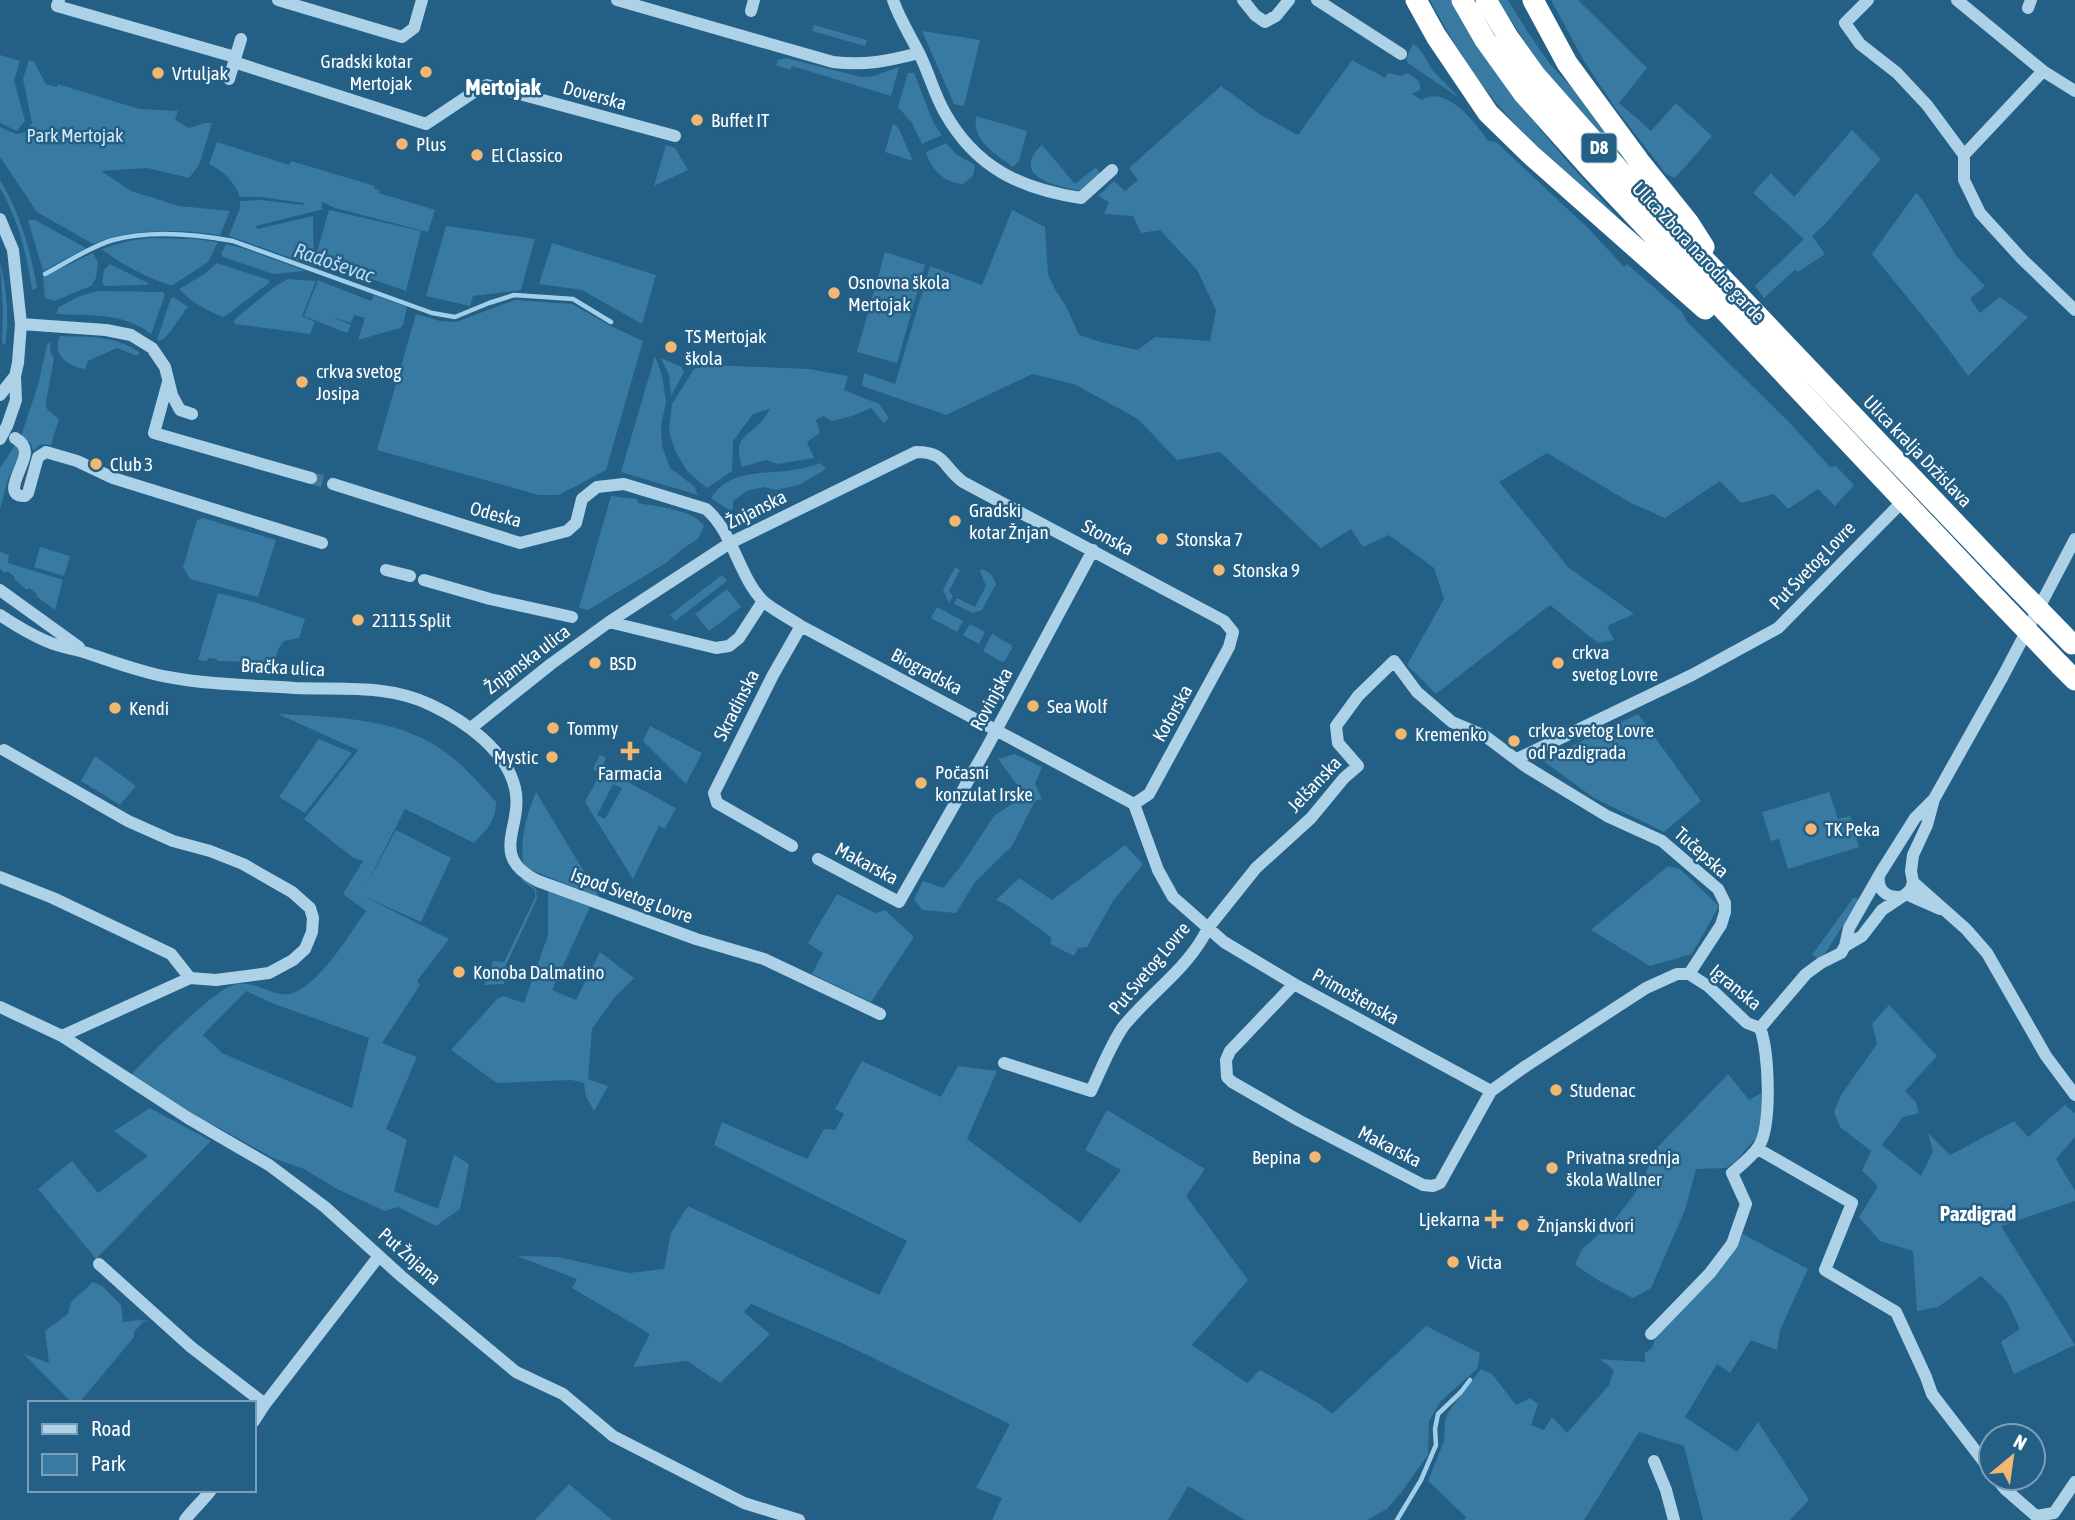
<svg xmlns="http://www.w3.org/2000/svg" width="2075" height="1520" viewBox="0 0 2075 1520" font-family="'Asap Condensed',sans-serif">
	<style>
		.green { fill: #387aa1; fill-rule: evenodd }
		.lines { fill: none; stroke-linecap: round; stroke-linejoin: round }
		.stream { stroke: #a1cfe9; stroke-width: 4.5 }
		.minor-tunnel { stroke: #457797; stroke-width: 12; stroke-dasharray: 12 6; stroke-linecap: butt }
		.minor { stroke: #add2e8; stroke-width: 12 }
		.highway { stroke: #fff; stroke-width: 21 }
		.highway-bridge { stroke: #fff; stroke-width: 21 }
		.poi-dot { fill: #f3b771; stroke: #245f85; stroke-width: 2.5 }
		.labels { text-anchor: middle; stroke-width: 5; stroke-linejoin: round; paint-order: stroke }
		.shield { fill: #245f85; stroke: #bdcfda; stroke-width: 2 }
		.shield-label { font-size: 18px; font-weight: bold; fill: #fff }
		.poi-label { font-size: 19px; fill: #fff; stroke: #245f85; text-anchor: start }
		.street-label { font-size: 19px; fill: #fff; stroke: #245f85 }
		.park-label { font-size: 19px; fill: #d1e8f6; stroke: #245f85 }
		.water-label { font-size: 21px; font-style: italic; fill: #b9dbf0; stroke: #245f85 }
		.neighbourhood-label { font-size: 21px; font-weight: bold; fill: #fff; stroke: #245f85 }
		.quarter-label { font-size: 23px; font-weight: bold; fill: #fff; stroke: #245f85 }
	</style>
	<rect width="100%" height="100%" fill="#245f85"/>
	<path class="green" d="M1430 0H1451C1497 85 1562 157 1627 227 1571 177 1510 129 1468 65 1454 44 1442 22 1430 0Z
		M1497 0H1508L1527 31 1550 64 1575 91 1646 186 1552 81Z
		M1551 0H1578L1647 68 1619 103 1651 131 1676 103 1712 136 1675 178 1666 174 1616 109 1584 61Z
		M814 25 867 40 865 46 812 31Z
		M922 31 980 40 964 106 954 104Z
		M1413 44C1424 50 1426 62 1434 72 1443 81 1452 89 1459 98L1408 63 1406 59Z
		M0 55 20 61 14 80 25 121 17 131 0 123Z
		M786 58 861 77 874 76 899 67 891 96 792 66 790 70 776 65 778 60Z
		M29 60 34 62 46 84 57 87 58 84 139 109 178 111 175 120 189 128 205 123H212L199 165 189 178 147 168 101 171 131 191 179 206 230 211 220 235C179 229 132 228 93 244L37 212 0 157V127L16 134 26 132 32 123 23 79Z
		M1352 60C1363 67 1374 71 1385 78L1388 73 1402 76 1407 73C1415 78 1422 80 1420 90L1412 94 1422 100C1446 84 1476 123 1488 141L1496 142 1590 230 1624 267 1627 264 1682 312 1687 322 1788 421 1830 467 1836 466 1854 485 1835 506 1818 489 1788 509 1774 494 1741 503 1720 481 1665 518 1631 503 1547 453 1499 482 1569 568 1634 614 1607 626 1614 640 1598 643 1550 605 1436 694 1407 665 1444 599 1434 568 1389 535 1363 547 1351 529 1321 548 1220 452 1177 460 1138 419 1074 384 1032 374 946 415 862 386 864 373 895 384 930 266 982 285 1012 210 1045 227 1048 275 1056 291 1066 306 1079 335 1104 343 1138 350 1155 337 1210 341 1216 310 1197 270 1160 230 1141 233 1133 216 1104 214 1109 202 1098 196 1114 181 1125 191 1138 180 1129 168 1221 86 1261 115 1298 135Z
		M908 73H914L934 124 942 135 922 144 912 123 898 107Z
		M976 116 1027 131 1019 161 1013 167C995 154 972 141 976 116Z
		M893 123 899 129 913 161 885 152Z
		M1852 130 1881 159 1826 223 1812 236 1825 254 1798 272 1795 270 1764 298 1755 286 1804 239 1753 193 1771 173 1794 197Z
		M217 142 289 165 291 161 375 186 374 189 380 190 379 193 435 210 428 232 335 208 323 202 321 208 324 209 256 226 257 229 313 216 314 266 229 236 240 208V201L261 200 303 205 304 203 261 197H240C234 181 224 172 209 164Z
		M946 143 957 155 975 165 973 176 963 184C944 183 931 169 926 152Z
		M666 145 675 148 688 170 654 186Z
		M1042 145 1075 184 1096 167 1100 174 1083 191C1058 187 1008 177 1042 145Z
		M0 180C20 213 30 249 37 287L35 289 32 290C27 254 18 220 0 188Z
		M1916 193 1922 199 1957 257 1985 286 1970 299 1980 313 2000 297 2028 317 1968 376 1938 335 1872 254Z
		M329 210 421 231 406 291 315 259Z
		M28 220H35L86 248 43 271Z
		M446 226 535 239 521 290 473 296 470 306 426 296Z
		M150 238 195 239 218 242 208 262 173 285C158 284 113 260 102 249L128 241Z
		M552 243 656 275 642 324 582 290 539 284Z
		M226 244 242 248 306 271 273 274 223 257 221 254Z
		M885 252 925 265 897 363 857 352Z
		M93 253 98 263 96 278 91 286 54 301 45 298 43 277Z
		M0 261C6 288 10 317 5 345L2 343 3 310Z
		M217 263 269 280V283L224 317C208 312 191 302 179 289L206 273Z
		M110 264 148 283V285L105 286 102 283 104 270Z
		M288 279 316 281 302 316 315 322 310 334 235 324 234 321 236 318 274 287Z
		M318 280 371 301 374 295 407 307 403 325 400 328 358 340 366 315 365 318 354 315 351 323 330 316 351 325 347 333 304 316Z
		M97 291 163 292 165 295 151 334C124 312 89 316 56 314L59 307 80 296Z
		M174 297 188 307C179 317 171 335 160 341L157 340 171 298Z
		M515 300 572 304 611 326 643 341 606 470 559 495H539L377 450 416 314 440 321 456 322Z
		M60 336C90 337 115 335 140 353L137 356 117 348 88 361 85 369C67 366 52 355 60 336Z
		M51 341 50 351 54 359 46 402 47 409 59 419 51 445 41 444 33 451 31 444 21 436 38 385 47 345Z
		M655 356 662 375 666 401 661 427 662 446 670 468 694 486 698 495 621 472Z
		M661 358 682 367 684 372 671 396 669 375Z
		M709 365 809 369 848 376 844 390 879 404 889 418 884 423 871 408 852 416 832 421 823 416 816 420 820 433 807 442 814 458 778 464 766 460 742 467C734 438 742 441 760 423 764 419 767 414 770 409L753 414 733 441 732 471 707 488 687 471 675 451 669 431 672 404 694 369Z
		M15 445 21 452 8 479 0 509V468Z
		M820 463 826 469 799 485 776 490 763 487 747 491 733 501V509L730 511 711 498C730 468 763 475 792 470 802 469 811 466 820 463Z
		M611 496 637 499 638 503C657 507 693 509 704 526L698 539 682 549 666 563 588 610 579 608Z
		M203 518 276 540 258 597 190 579 183 567 197 520Z
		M40 547 70 556 64 576 34 567Z
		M0 552 9 555 8 563 63 580 55 610 36 596 37 594 29 588 27 590 14 579 15 577 7 571 5 573 0 569Z
		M955 567 960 570 949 591 953 596 949 603 943 590Z
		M982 569 991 574 996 584 982 610 973 613 954 604 957 598 975 607 986 586 980 571Z
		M722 575 727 581 675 621 670 615Z
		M727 589 741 607 709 631 695 614Z
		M218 593 258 603 305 619 299 638 284 641 278 649 274 663 217 661V659L208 658 207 661 198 660Z
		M937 607 963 621 957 632 931 618Z
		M970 624 985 632 979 644 963 635Z
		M992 634 1011 645 1012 648 1005 661 1002 662 983 651Z
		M278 714C333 717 394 717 441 749 462 763 479 783 496 802 496 821 487 829 474 843L405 809 363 891 396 830 451 858 421 922 361 895 449 939 417 981 420 985 382 1043 417 1057 386 1129 407 1140 394 1191 438 1209 454 1155 469 1164 460 1209 436 1226 398 1207 385 1211 339 1190 304 1169 273 1158 214 1125 201 1120 131 1075C155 1049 181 1024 208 1001 215 996 222 990 230 986 249 978 263 991 281 994 311 1000 350 933 366 911L343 894 363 861 352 857 304 819 358 750ZM246 991 272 1003 369 1038 352 1108 222 1053 203 1035Z
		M1638 714 1701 801 1664 832 1594 798 1542 760Z
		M650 726 702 753 686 784 643 741Z
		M319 739 352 753 305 813 279 797Z
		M1015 754 1042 767 1035 784 1042 799 1035 801 1012 846 975 882 956 913 922 910 914 899 923 881 943 888 961 866 994 816 1016 801 1027 798 998 759Z
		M600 755 606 758 602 768 676 808 665 829 659 826 633 879 585 802 600 774 593 769ZM613 784 622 788 605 819 597 815Z
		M95 756 136 786 120 805 81 781Z
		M536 792 600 898 524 867C519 841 526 816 536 792Z
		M1829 792 1838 819 1850 816 1859 847 1788 869 1779 839 1771 841 1762 812Z
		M1125 845 1143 864 1113 901 1087 947 1078 948 1074 956 1050 944 1052 938 1007 905 996 900 1019 878 1052 900Z
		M1668 866 1680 869 1719 906 1692 954 1650 966 1591 930Z
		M522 878H524L536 889 537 899 506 965 504 984 484 985 493 961 504 962 535 898V890L521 880Z
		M548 891 590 907 552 990 576 1000 600 952 634 978 615 997 592 1029 588 1079 608 1086 594 1111 586 1096 584 1083 572 1080 497 1083 451 1050 497 999 503 996 524 1003 548 935Z
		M837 894 875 913 885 910 914 937 871 1002 812 974 823 953 808 943Z
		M1854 897 1859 900 1821 960 1812 955Z
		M1889 1005 1937 1056 1905 1091 1916 1102 1919 1113 1903 1117 1882 1145 1921 1176 1933 1151 1928 1133 1950 1155 2014 1121 2028 1137 2065 1105 2075 1113V1137L2056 1159 2075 1191V1201L2001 1226 2075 1345 2014 1374 2001 1342 2020 1329 2006 1300 1981 1276 1938 1307 1917 1311 1913 1251 1880 1241 1859 1217 1878 1186 1862 1171 1871 1151 1840 1127 1834 1112 1841 1095 1877 1044 1872 1024Z
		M862 1061 941 1097 958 1066 997 1071 967 1139 1080 1223 1121 1170 1085 1150 1107 1110 1205 1169 1186 1196 1248 1280 1192 1345 1247 1383 1260 1370 1320 1404 1332 1414 1426 1326 1480 1353 1477 1369 1441 1401 1429 1421 1428 1455 1400 1494 1387 1509 1367 1520H1245L1188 1486 1168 1520H992L1002 1498 976 1488 1010 1424 844 1344 751 1304 744 1312 770 1334 720 1383 687 1361 633 1367 650 1334 572 1288 577 1279 517 1256 558 1257 629 1273 664 1269 671 1233 688 1206 879 1295 907 1241 714 1145 722 1122 807 1159 824 1129 835 1130 844 1114 835 1109Z
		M1728 1074 1749 1100 1761 1093 1762 1118 1756 1138 1736 1161 1726 1168 1696 1169 1685 1210 1651 1288 1633 1298 1601 1282 1575 1265 1582 1249 1612 1223 1634 1195 1646 1173 1654 1151Z
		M150 1108 211 1141 96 1259 38 1189 72 1161 98 1193 148 1156 114 1131Z
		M1743 1234 1808 1269 1780 1330 1777 1350 1751 1340 1730 1373 1717 1364 1685 1417 1737 1452 1758 1422 1809 1500 1790 1520H1703L1684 1446 1639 1432 1584 1520H1464L1466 1517 1428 1481 1444 1441 1445 1420 1449 1411 1481 1369 1492 1374 1516 1405 1530 1398 1538 1404 1531 1425 1544 1430 1552 1417 1567 1433 1609 1385 1614 1370 1600 1359 1645 1362V1353L1652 1348 1658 1332 1729 1257Z
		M93 1282 102 1286 121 1305 123 1322 139 1320 150 1321 143 1322 134 1332V1337L79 1403H72L24 1354 49 1363 45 1331 68 1314 71 1302Z
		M569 1484 612 1520H535Z"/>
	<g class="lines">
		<path class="stream" d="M45 274C66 263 91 246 113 240 151 230 195 234 233 241L432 313 455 317 489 303 514 295 573 299 611 322
			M1397 1520 1421 1480 1436 1445 1435 1429 1438 1414 1461 1392 1470 1380"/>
		<path class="minor-tunnel" d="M311 478 333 484"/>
		<path class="minor" d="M59 0 57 6 235 57
			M278 0 402 37 414 28 422 0
			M617 0 833 62C865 66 888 61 919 53
			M893 0C900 20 910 35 919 53 929 73 934 94 945 113 976 168 1021 189 1081 198L1112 170
			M1243 0 1255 15 1265 22 1276 16 1289 0
			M1317 0 1401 54
			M1868 0 1845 23 1860 44 1897 73 1927 105 1964 155
			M1957 0 2043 71 2075 91
			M2028 8 2031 0
			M751 11 754 0
			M234 62 426 124 474 92 487 85 675 136
			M229 79 241 39
			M1964 155V180L1980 213 2022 259 2075 310
			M1964 155 2043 71
			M0 219 13 250 21 324 18 363 15 376 16 400 7 426 0 439
			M21 324 106 330 131 335 152 348 165 367 172 395 180 410 192 414
			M168 382 154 433 311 478
			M0 395 15 376
			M15 438C20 441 25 445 25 452 26 464 0 497 25 496L28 493 38 457 46 452 77 461 113 478 322 543
			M333 484 520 543 567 531 576 523 582 499 597 487 624 484 706 509C734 533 739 578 764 602 775 611 789 618 801 626L1134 804
			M386 570 410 576
			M424 580 490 599 572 617
			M0 590 79 647
			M0 615C15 625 30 634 46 641 59 647 74 649 87 653 114 662 140 672 168 677 210 685 253 685 295 688 342 690 388 684 431 705 465 721 506 750 515 788 524 827 487 856 538 881L696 939 764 959 880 1014
			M609 622 716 648 729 646 739 638 763 601
			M471 728 551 664 609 622 730 543 916 452C946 452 942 466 963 482L1224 621 1233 632 1229 647 1149 794 1134 804
			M4 750 128 821 173 841 210 851 243 864 292 892 310 908 313 918 312 932 305 949 293 960 269 973 216 980 190 978 62 1036
			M1517 759 1692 675 1778 628 1903 501
			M1134 804 1158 870 1173 897 1224 942 1294 984 1491 1091
			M792 846 717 803 714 793 773 675 801 626
			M818 859 899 902 985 751 1093 550
			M1879 875C1877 889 1885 897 1899 897
			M0 877 53 898 171 954 190 978
			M1913 882 1966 929 1987 953 2046 1056 2075 1095
			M1906 894 1940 909
			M1845 946 1862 936 1882 910 1906 894 1911 889 1913 882 1911 871 1913 855 1927 825 1934 799
			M1689 974 1708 986 1747 1023 1760 1028
			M1294 984 1230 1051 1226 1060 1227 1077 1232 1082 1298 1120 1423 1185 1433 1186 1440 1183 1491 1091 1526 1066 1646 988 1677 974H1689
			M0 1007 62 1036 188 1118 269 1165 325 1207 401 1276 516 1372 563 1394 613 1436 744 1503 799 1520
			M1760 1028 1806 974 1821 963 1841 953 1845 946 1849 928 1881 872 1915 818 1934 799 2003 676 2075 539
			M1004 1063 1091 1091C1101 1070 1110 1046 1123 1027 1150 993 1189 968 1208 928L1256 868 1311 818 1344 778 1358 766 1338 743 1336 726 1358 696 1394 661 1417 692 1452 722 1485 736 1525 766 1607 816 1662 841 1718 889 1725 903V912L1721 925 1689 974
			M1758 1149 1852 1203 1825 1270 1896 1312 1926 1377 1932 1394 1991 1471
			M99 1264 191 1347 265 1404
			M1651 1334 1710 1273 1732 1244 1746 1204 1732 1173C1741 1165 1753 1156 1759 1146 1772 1125 1769 1051 1760 1028
			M254 1421 265 1404 379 1256
			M1654 1461 1666 1490 1674 1520
			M1996 1478 2005 1489 2036 1516 2054 1513
			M2054 1513 2075 1482
			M185 1520C193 1509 203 1501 211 1490"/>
		<path class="highway" d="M1416 0 1436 36 1488 113 1530 154 1705 309
			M1462 0 1485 40 1523 93 1591 169 1987 589
			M1486 0 1508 37 1536 76 1619 170 2000 570
			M1533 0 1567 63 1639 161 1688 222 1704 247
			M2060 665 2075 680"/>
		<path class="highway-bridge" d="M2000 570 2072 644
			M1987 589 2060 665"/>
	</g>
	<g class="poi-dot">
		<circle cx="426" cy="72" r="7"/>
		<circle cx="158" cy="73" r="7"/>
		<circle cx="697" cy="120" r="7"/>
		<circle cx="402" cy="144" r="7"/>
		<circle cx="477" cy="155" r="7"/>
		<circle cx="834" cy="293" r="7"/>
		<circle cx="671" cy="347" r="7"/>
		<circle cx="302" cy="382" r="7"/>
		<circle cx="96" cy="464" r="7"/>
		<circle cx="955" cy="521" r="7"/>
		<circle cx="1162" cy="539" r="7"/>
		<circle cx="1219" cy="570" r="7"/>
		<circle cx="358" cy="620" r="7"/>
		<circle cx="595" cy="663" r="7"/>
		<circle cx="1558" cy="663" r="7"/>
		<circle cx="1033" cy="706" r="7"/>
		<circle cx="115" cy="708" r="7"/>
		<circle cx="553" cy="728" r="7"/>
		<circle cx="1401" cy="734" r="7"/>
		<circle cx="1514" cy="741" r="7"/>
		<path d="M626.5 740.5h7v7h7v7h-7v7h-7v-7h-7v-7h7z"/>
		<circle cx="552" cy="757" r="7"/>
		<circle cx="921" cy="783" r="7"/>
		<circle cx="1811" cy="829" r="7"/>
		<circle cx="459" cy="972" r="7"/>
		<circle cx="1556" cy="1090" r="7"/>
		<circle cx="1315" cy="1157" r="7"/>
		<circle cx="1552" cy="1168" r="7"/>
		<path d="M1490.5 1208.5h7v7h7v7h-7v7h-7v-7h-7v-7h7z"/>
		<circle cx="1523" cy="1225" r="7"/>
		<circle cx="1453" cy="1262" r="7"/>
	</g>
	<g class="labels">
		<rect class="shield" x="1581.5" y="133.5" width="35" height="29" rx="5"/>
		<g class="shield-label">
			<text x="1599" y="154">D8</text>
		</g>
		<g class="poi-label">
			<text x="412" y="68" text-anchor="end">Gradski kotar<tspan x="412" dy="22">Mertojak</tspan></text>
			<text x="172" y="80">Vrtuljak</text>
			<text x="711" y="127">Buffet IT</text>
			<text x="416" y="151">Plus</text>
			<text x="491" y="162">El Classico</text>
			<text x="848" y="289">Osnovna škola<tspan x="848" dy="22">Mertojak</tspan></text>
			<text x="685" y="343">TS Mertojak<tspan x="685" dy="22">škola</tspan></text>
			<text x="316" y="378">crkva svetog<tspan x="316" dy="22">Josipa</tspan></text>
			<text x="110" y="471">Club 3</text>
			<text x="969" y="517">Gradski<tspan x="969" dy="22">kotar Žnjan</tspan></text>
			<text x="1176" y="546">Stonska 7</text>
			<text x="1233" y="577">Stonska 9</text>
			<text x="372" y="627">21115 Split</text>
			<text x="1572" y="659">crkva<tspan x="1572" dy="22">svetog Lovre</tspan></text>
			<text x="609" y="670">BSD</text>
			<text x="1047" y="713">Sea Wolf</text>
			<text x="129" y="715">Kendi</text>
			<text x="567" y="735">Tommy</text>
			<text x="1528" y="737">crkva svetog Lovre<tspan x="1528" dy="22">od Pazdigrada</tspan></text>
			<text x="1415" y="741">Kremenko</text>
			<text x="538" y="764" text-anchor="end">Mystic</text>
			<text x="935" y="779">Počasni<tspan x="935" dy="22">konzulat Irske</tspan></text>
			<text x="630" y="780" text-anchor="middle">Farmacia</text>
			<text x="1825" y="836">TK Peka</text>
			<text x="473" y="979">Konoba Dalmatino</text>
			<text x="1570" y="1097">Studenac</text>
			<text x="1301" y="1164" text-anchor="end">Bepina</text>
			<text x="1566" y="1164">Privatna srednja<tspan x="1566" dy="22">škola Wallner</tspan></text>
			<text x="1480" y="1226" text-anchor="end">Ljekarna</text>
			<text x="1537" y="1232">Žnjanski dvori</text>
			<text x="1467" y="1269">Victa</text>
		</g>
		<g class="street-label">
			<text transform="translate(595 95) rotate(15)" y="7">Doverska</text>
			<text transform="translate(1699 252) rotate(47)" y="7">Ulica Zbora narodne garde</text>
			<text transform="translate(1918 451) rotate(46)" y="7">Ulica kralja Držislava</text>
			<text transform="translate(756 509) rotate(-26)" y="7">Žnjanska</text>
			<text transform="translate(496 514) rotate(15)" y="7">Odeska</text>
			<text transform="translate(1108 537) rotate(28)" y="7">Stonska</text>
			<text transform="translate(1812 565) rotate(-46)" y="7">Put Svetog Lovre</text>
			<text transform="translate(527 659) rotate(-37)" y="7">Žnjanska ulica</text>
			<text transform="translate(283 667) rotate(3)" y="7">Bračka ulica</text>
			<text transform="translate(927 671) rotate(28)" y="7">Biogradska</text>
			<text transform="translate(991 699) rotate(-62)" y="7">Rovinjska</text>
			<text transform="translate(736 705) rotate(-63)" y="7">Skradinska</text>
			<text transform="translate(1172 713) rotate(-61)" y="7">Kotorska</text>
			<text transform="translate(1314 784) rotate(-47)" y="7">Jelšanska</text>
			<text transform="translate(1702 852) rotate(42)" y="7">Tučepska</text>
			<text transform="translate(867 863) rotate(28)" y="7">Makarska</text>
			<text transform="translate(632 895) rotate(20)" y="7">Ispod Svetog Lovre</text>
			<text transform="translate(1149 968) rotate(-50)" y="7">Put Svetog Lovre</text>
			<text transform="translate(1736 987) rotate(39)" y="7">Igranska</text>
			<text transform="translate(1356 996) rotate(29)" y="7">Primoštenska</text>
			<text transform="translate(1390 1146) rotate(27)" y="7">Makarska</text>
			<text transform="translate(410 1256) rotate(41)" y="7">Put Žnjana</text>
		</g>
		<g class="park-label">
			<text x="75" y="142">Park Mertojak</text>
		</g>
		<g class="water-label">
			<text transform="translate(334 263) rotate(19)" y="7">Radoševac</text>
		</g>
		<g class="neighbourhood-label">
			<text x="1978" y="1221">Pazdigrad</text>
		</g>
		<g class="quarter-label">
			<text x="503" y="95">Mertojak</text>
		</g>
	</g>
	<rect x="28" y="1401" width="228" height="91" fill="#245f85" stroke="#7c9fb6" stroke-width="2"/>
	<rect x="42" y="1424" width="35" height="10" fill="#add2e8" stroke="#7c9fb6" stroke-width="2"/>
	<text x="91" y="1436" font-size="21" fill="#ffffff">Road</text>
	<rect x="42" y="1454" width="35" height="21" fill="#387aa1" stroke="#7c9fb6" stroke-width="2"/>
	<text x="91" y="1471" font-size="21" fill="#ffffff">Park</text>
	<g transform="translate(2012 1457) rotate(29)"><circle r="33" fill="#245f85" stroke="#7c9fb6" stroke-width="2"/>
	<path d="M0-5L12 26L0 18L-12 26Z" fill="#f3b771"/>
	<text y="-10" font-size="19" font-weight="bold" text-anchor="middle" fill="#ffffff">N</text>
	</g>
</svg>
